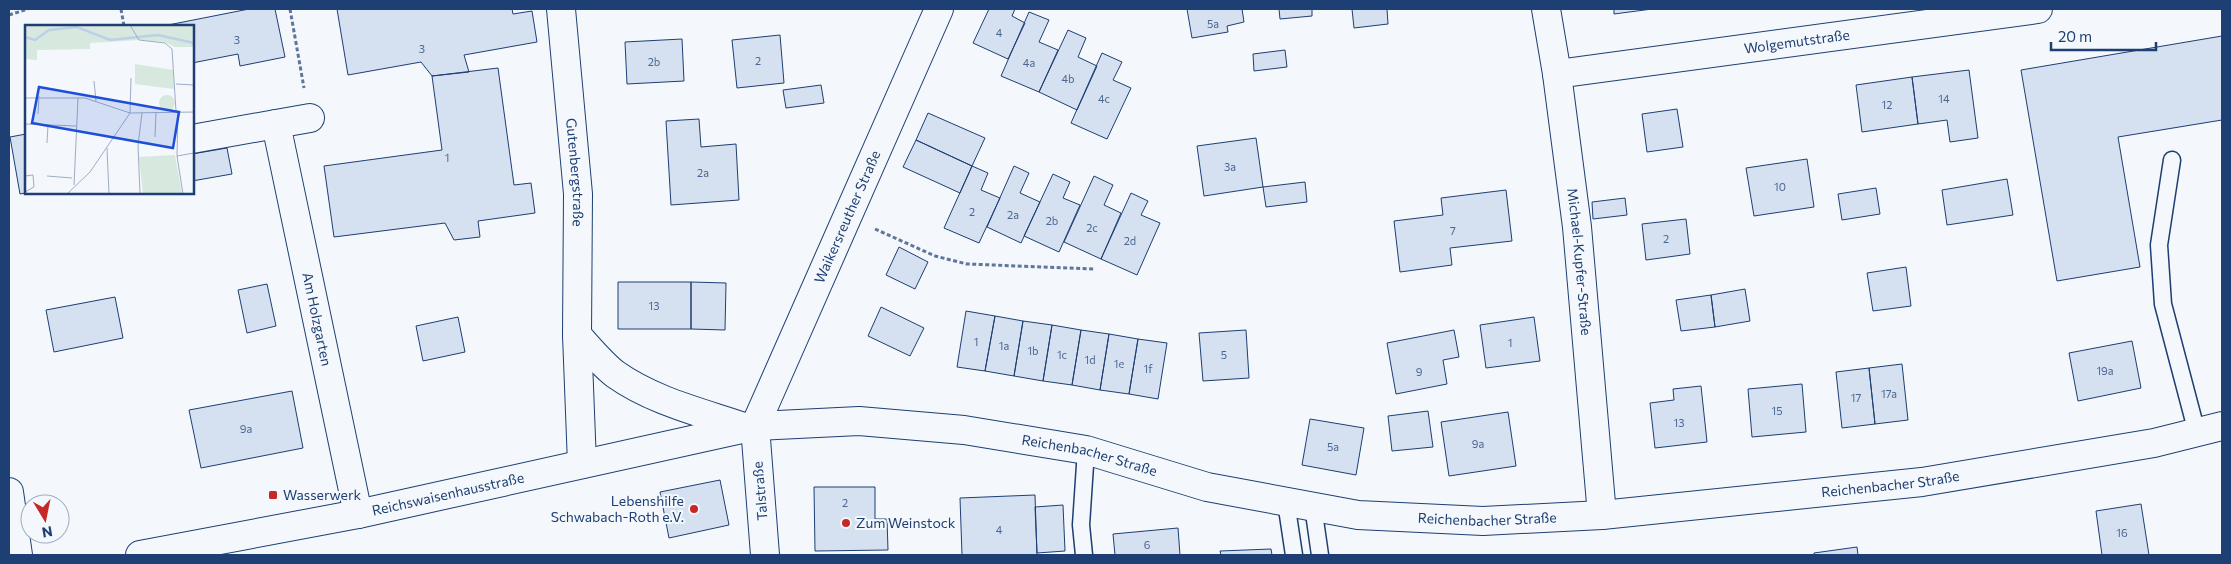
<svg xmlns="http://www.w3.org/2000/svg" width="2231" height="564" viewBox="0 0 2231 564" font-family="Commissioner,sans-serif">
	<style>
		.building { fill: #d5e0f0; stroke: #1d3f73 }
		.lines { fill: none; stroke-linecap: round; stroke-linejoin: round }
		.service-casing { stroke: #1d3f73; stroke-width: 19 }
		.minor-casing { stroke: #1d3f73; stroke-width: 30 }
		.tertiary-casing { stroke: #1d3f73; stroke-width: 30 }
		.secondary-casing { stroke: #1d3f73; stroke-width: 30 }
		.path { stroke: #5e769c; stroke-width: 3; stroke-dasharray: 4 2.5; stroke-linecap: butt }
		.service { stroke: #f4f7fb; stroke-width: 16 }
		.minor { stroke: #f4f7fb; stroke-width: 28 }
		.tertiary { stroke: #f4f7fb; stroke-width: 28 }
		.secondary { stroke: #f4f7fb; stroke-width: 28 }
		.poi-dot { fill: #c62828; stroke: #f4f7fb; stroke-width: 2 }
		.labels { text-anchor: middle; stroke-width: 4; stroke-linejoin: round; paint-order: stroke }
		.number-label { font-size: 11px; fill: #4b6792 }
		.street-label { font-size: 14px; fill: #1d3f73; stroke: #f4f7fb }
		.poi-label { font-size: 14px; fill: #1d3f73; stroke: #f4f7fb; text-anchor: start }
		.inset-river { fill: none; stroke: #bed0e5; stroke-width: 2.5 }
		.inset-road { fill: none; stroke: #9eadc5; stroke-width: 1 }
		.view { fill: #1d4ed8; fill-opacity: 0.15; stroke: #1d4ed8; stroke-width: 2.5 }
		.inset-edge { fill: none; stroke: #1d3f73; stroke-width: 2.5 }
	</style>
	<rect width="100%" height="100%" fill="#f4f7fb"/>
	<path class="building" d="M249 9H275L285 57 240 66 238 54 192 63V26H163Z
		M337 9H512L513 14 532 11 537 42 464 55 469 72 432 76 421 62 348 75Z
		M989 9H1015L1012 16 1025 23 1008 59 973 43Z
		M1187 9H1242L1244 22 1227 26 1228 32 1192 38Z
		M1279 9H1312V16L1280 19Z
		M1352 9H1387L1388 24 1354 28Z
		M1614 9H1652L1614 14Z
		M1029 12 1049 20 1039 42 1058 50 1039 92 1001 76Z
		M1068 30 1086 38 1078 57 1097 66 1077 110 1039 92Z
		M780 35 784 83 737 88 732 40Z
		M2222 36V120L2118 137 2140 267 2057 281 2021 70Z
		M682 39 684 81 627 84 625 42Z
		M1285 50 1287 67 1254 71 1253 54Z
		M1102 53 1122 62 1113 80 1131 88 1107 139 1071 123Z
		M498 68 514 185 531 183 535 213 478 221 480 237 454 240 445 223 334 237 324 166 442 150 432 76Z
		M1969 70 1978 138 1950 142 1947 120 1918 124 1912 77Z
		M1912 77 1918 124 1862 132 1856 85Z
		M821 85 824 103 786 108 783 90Z
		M1677 109 1683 147 1647 152 1642 114Z
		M928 113 985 138 972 166 916 140Z
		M699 119 701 147 736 144 739 200 671 205 666 121Z
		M26 134V192H30L20 194 10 137Z
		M1256 138 1263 187 1204 196 1197 146Z
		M916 140 972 166 960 193 903 167Z
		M227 148 232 174 192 181V154Z
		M1807 159 1814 207 1754 216 1746 168Z
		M972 166 988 173 981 190 1000 198 979 243 944 228Z
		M1014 166 1029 173 1020 193 1040 202 1021 243 987 227Z
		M1053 174 1070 182 1063 198 1080 205 1059 252 1024 236Z
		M1094 176 1113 185 1104 205 1121 213 1101 259 1064 242Z
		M2007 179 2013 215 1947 225 1942 190Z
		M1305 182 1307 202 1266 207 1263 187Z
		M1876 188 1880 214 1842 220 1838 194Z
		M1506 190 1512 241 1450 248 1452 265 1400 272 1394 221 1443 215 1441 198Z
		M1131 193 1148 201 1141 215 1160 223 1137 275 1101 259Z
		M1625 198 1627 215 1593 219 1592 202Z
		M1686 219 1690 254 1646 260 1642 224Z
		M899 247 928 262 915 289 886 275Z
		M1906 267 1911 306 1873 311 1867 273Z
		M618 282H691V329H618Z
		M691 282 726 283 725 330 691 329Z
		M267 284 276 326 247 333 238 290Z
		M1745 289 1750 321 1715 327 1711 295Z
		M1711 295 1715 327 1681 331 1676 300Z
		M115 297 123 338 54 352 46 310Z
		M881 307 924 328 910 356 868 336Z
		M966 311 995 316 985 371 957 367Z
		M995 316 1023 321 1014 376 985 371Z
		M458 317 465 352 423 361 416 326Z
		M1534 317 1540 361 1486 368 1480 325Z
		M1023 321 1052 325 1043 381 1014 376Z
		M1052 325 1081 330 1072 385 1043 381Z
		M1081 330 1109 334 1100 390 1072 385Z
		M1246 330 1249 378 1203 381 1199 333Z
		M1454 330 1459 357 1443 360 1447 384 1396 394 1387 343Z
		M1109 334 1138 339 1129 394 1100 390Z
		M1138 339 1167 343 1158 399 1129 394Z
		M2132 341 2141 388 2078 401 2069 353Z
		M1902 364 1908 420 1875 424 1869 368Z
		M1869 368 1875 424 1842 428 1836 372Z
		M1802 384 1806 432 1752 437 1748 389Z
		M1701 386 1707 442 1655 448 1650 403 1674 400 1673 389Z
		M292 391 303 448 201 468 189 410Z
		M1428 411 1433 447 1392 451 1388 416Z
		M1508 412 1516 466 1449 476 1441 422Z
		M1310 419 1364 428 1356 475 1302 465Z
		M720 480 729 525 669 538 660 492Z
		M814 487H875V519H887L888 550 815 551Z
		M1035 495 1037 555H962L960 498Z
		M2141 504 2149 555H2102L2096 511Z
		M1063 505 1065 551 1037 553 1035 507Z
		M1178 528 1180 555H1115L1113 534Z
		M1857 547 1858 555H1814V553Z
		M1271 549 1272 555H1221L1220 551Z"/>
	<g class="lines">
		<defs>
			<path id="service" d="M2172 160 2159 245 2163 304 2197 433
				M1286 502 1294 555
				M1313 506 1320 555
				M1084 555 1081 525 1086 450"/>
			<g id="minor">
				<path id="s1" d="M1546 9 1557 74 1577 227 1602 515"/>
				<path id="s2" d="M1557 74 2038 9"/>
				<path id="s3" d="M310 118 276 124 358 514"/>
				<path d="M192 139 276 124"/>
				<path d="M9 492 18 555"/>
				<path id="s4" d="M765 555 755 426 939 9"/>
			</g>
			<g id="tertiary">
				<path id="s5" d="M561 9 578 194 577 335 582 464"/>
				<path d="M577 335C589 348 601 363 615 374 653 401 700 412 744 427"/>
			</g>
			<g id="secondary">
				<path id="s6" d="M140 555 358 514 755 426 859 421 964 430 1086 450 1207 487 1358 515 1483 521 1602 515 1922 482 2154 443 2222 426"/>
			</g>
		</defs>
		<use href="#service" class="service-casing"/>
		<use href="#minor" class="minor-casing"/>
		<use href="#tertiary" class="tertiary-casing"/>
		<use href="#secondary" class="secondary-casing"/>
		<path class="path" d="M121 9 124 26
			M290 9 304 88
			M9 15 28 9
			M875 229 935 256 967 264 1095 269"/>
		<use href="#service" class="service"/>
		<use href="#minor" class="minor"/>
		<use href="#tertiary" class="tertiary"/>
		<use href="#secondary" class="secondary"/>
	</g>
	<g class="poi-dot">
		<rect x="268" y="490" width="10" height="10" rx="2.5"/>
		<circle cx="694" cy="509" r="5"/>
		<circle cx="846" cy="523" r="5"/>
	</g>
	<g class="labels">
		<g class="number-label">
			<text x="1213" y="28">5a</text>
			<text x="999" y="37">4</text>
			<text x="237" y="44">3</text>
			<text x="422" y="53">3</text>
			<text x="758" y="65">2</text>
			<text x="654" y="66">2b</text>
			<text x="1029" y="67">4a</text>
			<text x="1068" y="83">4b</text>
			<text x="1104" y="103">4c</text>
			<text x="1944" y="103">14</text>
			<text x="1887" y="109">12</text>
			<text x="447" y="162">1</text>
			<text x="1230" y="171">3a</text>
			<text x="703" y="177">2a</text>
			<text x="1780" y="191">10</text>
			<text x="972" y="216">2</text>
			<text x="1013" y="219">2a</text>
			<text x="1052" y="225">2b</text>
			<text x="1092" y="232">2c</text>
			<text x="1453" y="235">7</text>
			<text x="1666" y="243">2</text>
			<text x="1130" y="245">2d</text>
			<text x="654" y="310">13</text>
			<text x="976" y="346">1</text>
			<text x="1510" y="347">1</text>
			<text x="1004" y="350">1a</text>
			<text x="1033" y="355">1b</text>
			<text x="1062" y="359">1c</text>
			<text x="1224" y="359">5</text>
			<text x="1090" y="364">1d</text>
			<text x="1119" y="368">1e</text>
			<text x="1148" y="373">1f</text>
			<text x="2105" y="375">19a</text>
			<text x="1419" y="376">9</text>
			<text x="1889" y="398">17a</text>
			<text x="1856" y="402">17</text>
			<text x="1777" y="415">15</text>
			<text x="1679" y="427">13</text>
			<text x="246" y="433">9a</text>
			<text x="1478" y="448">9a</text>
			<text x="1333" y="451">5a</text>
			<text x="845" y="507">2</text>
			<text x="999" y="534">4</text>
			<text x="2122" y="537">16</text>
			<text x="1147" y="549">6</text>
		</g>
		<g class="street-label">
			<text dy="5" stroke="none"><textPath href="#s2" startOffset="242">Wolgemutstraße</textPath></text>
			<text dy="5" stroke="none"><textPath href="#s5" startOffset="164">Gutenbergstraße</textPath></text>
			<text dy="5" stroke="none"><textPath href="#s4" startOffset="358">Waikersreuther Straße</textPath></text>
			<text dy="5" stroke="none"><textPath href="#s1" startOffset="255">Michael-Kupfer-Straße</textPath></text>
			<text dy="5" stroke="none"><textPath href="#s3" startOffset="234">Am Holzgarten</textPath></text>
			<text dy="5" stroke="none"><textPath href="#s6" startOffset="966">Reichenbacher Straße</textPath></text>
			<text dy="5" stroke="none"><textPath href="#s6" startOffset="1776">Reichenbacher Straße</textPath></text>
			<text transform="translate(760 491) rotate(-95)" y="5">Talstraße</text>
			<text dy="5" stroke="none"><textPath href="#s6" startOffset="314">Reichswaisenhausstraße</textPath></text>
			<text dy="5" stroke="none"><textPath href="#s6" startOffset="1371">Reichenbacher Straße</textPath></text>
		</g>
		<g class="poi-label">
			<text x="283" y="500">Wasserwerk</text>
			<text x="684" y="506" text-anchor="end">Lebenshilfe<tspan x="684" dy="16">Schwabach-Roth e.V.</tspan></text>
			<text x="856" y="528">Zum Weinstock</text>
		</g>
	</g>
	<g transform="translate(25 25)">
		<rect width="169" height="169" fill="#f4f7fb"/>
		<path d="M0 0H169V22H150L140 17 114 15 65 18V24L12 25V35L0 34ZM110 39 148 45 149 64 110 59ZM134 78a8 8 0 1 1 16 0a8 8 0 1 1-16 0ZM150 130 157 169H118L114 132Z" fill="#d7e8df"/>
		<path class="inset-river" d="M0 12 10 15 24 5 52 2 85 15 133 10 169 18"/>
		<path class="inset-road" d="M105 0 114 15 140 18 147 24 151 86M69 56 71 76M151 59 169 60M0 73H60L105 88 169 87M153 86 152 131 158 169M13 89 14 71M0 99 51 101M130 112 131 88M22 118 23 100M82 123 84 169M152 131 169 128M0 151 8 150 9 162 0 167M22 151 47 153M49 160 53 73M42 169 65 147 105 88 106 53M115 169 113 120 117 88"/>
		<path class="view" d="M14 62 154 87 148 123 7 98Z"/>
		<rect width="169" height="169" class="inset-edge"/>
	</g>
	<rect width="2231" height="564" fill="none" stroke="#1d3f73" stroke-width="20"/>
	<g transform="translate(45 519) rotate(170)"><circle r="24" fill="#f4f7fb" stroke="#9eadc5"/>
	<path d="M0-4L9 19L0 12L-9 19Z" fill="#c62828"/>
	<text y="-8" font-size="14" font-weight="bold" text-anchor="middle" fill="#1d3f73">N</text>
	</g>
	<path d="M2051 42v8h105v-8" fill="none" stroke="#1d3f73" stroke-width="2.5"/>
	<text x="2058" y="42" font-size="15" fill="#1d3f73" stroke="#f4f7fb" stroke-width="4" paint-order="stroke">20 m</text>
</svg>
